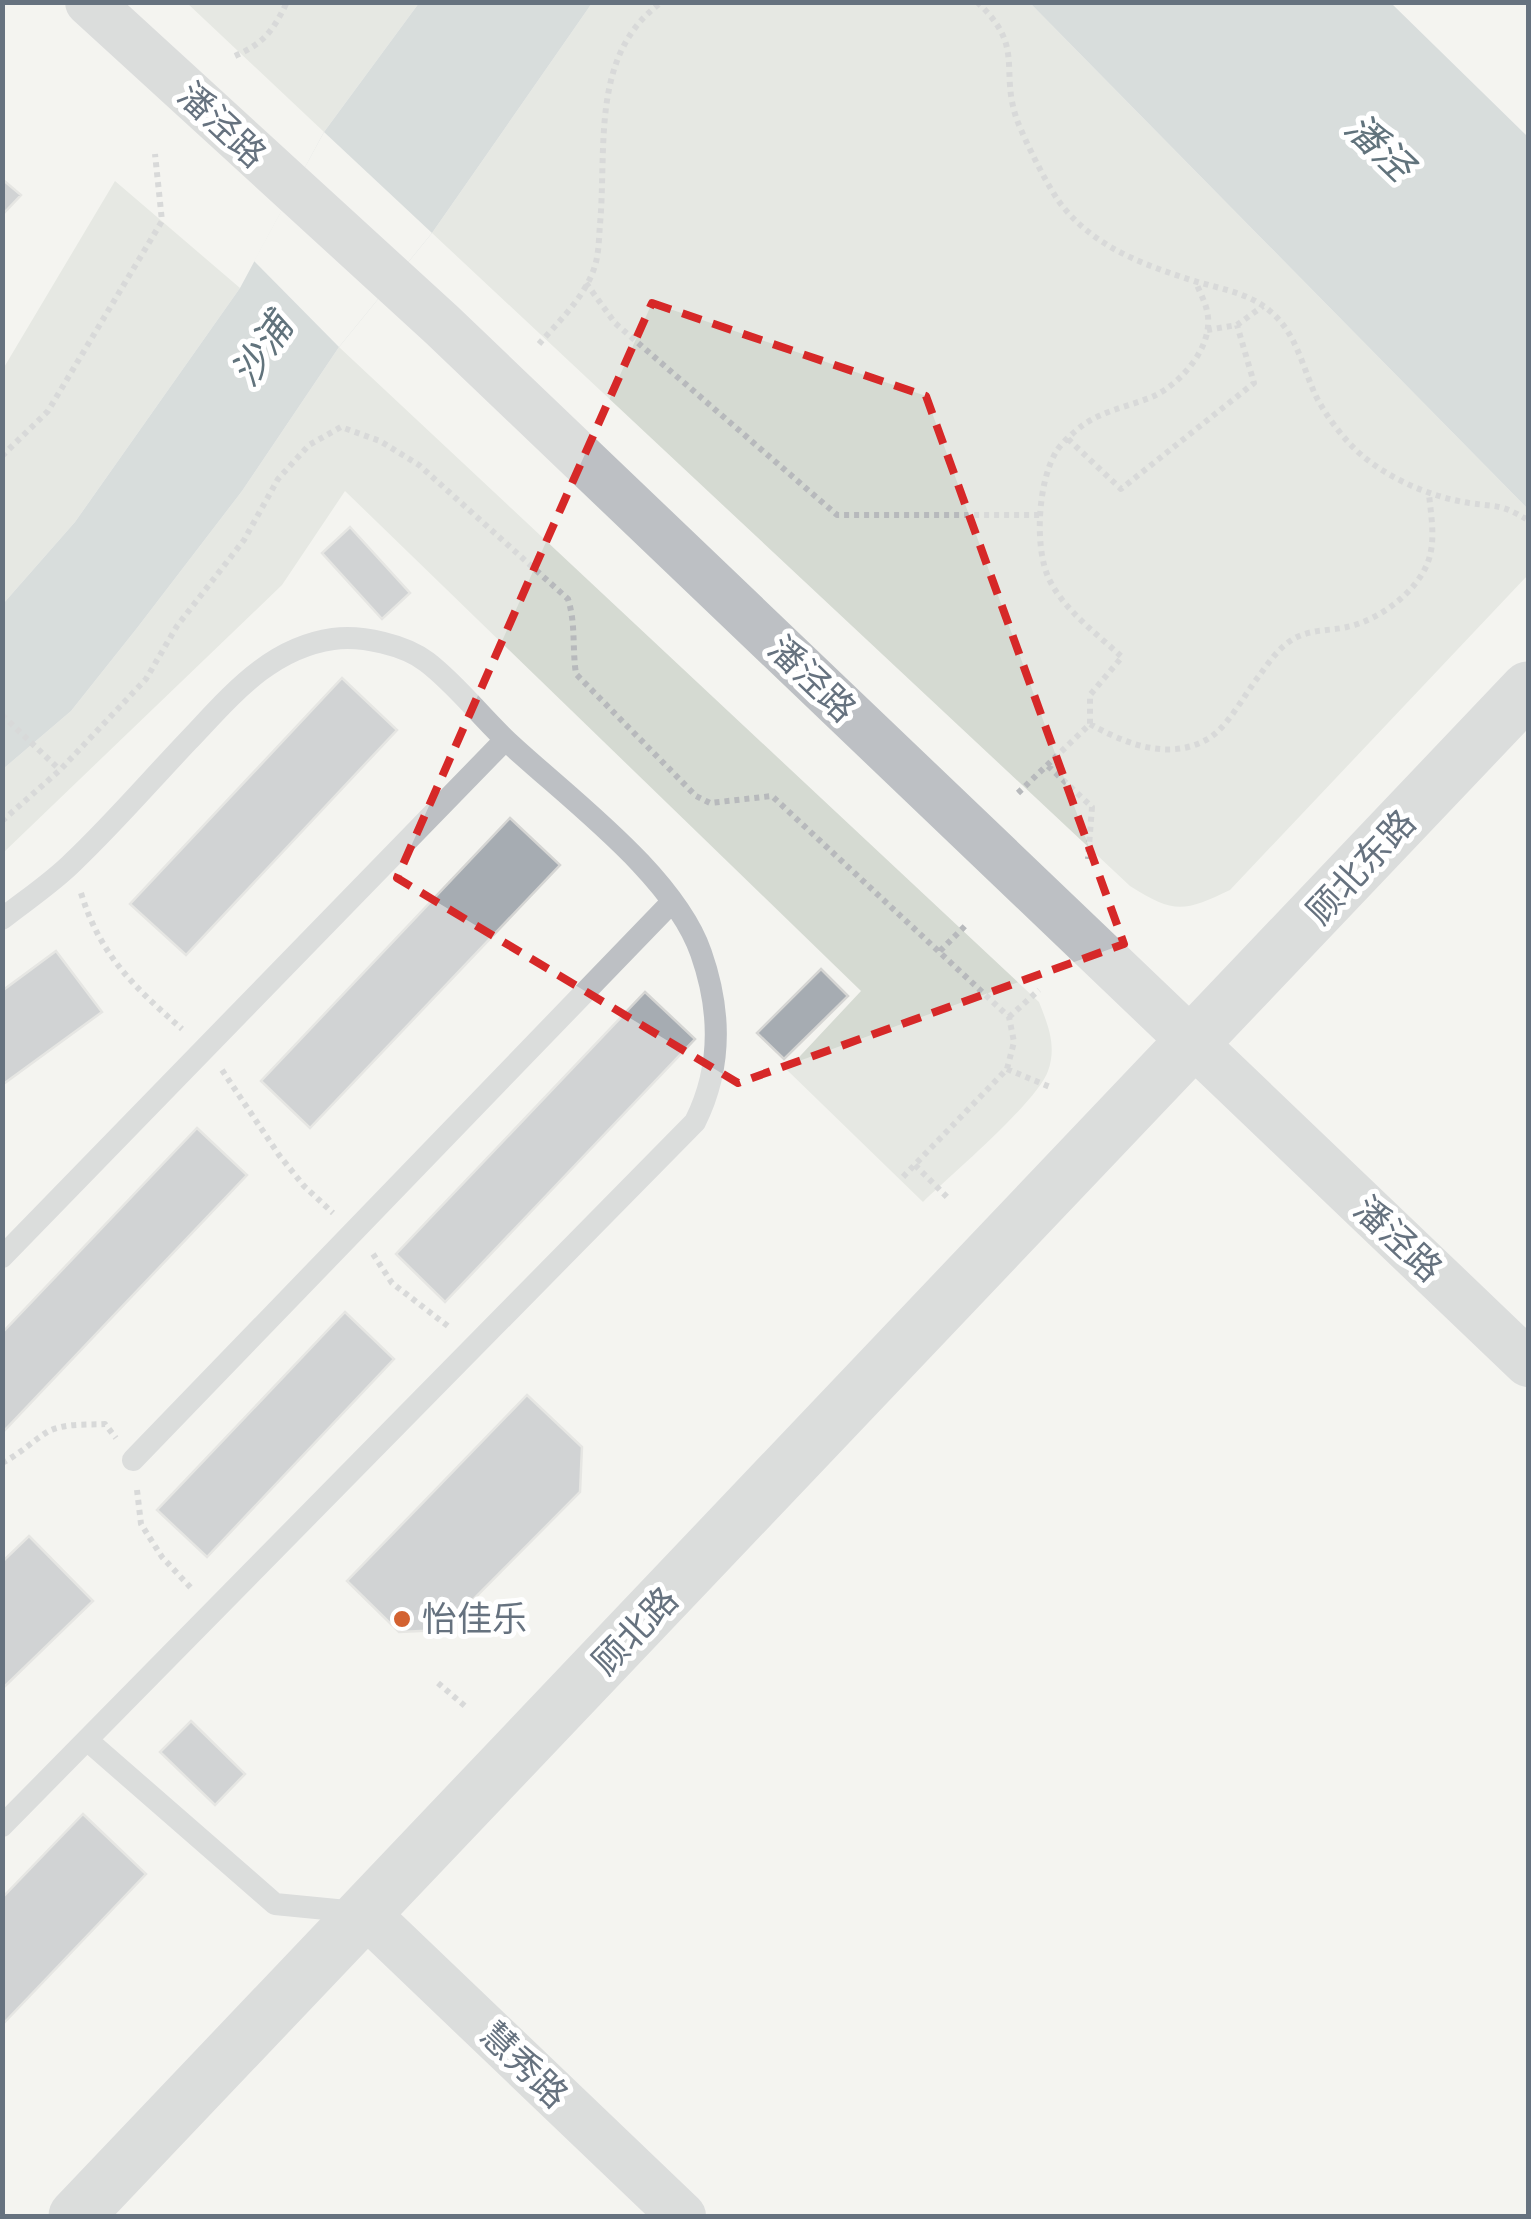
<svg xmlns="http://www.w3.org/2000/svg" width="1531" height="2219" viewBox="0 0 1531 2219" font-family="'DejaVu Sans','Noto Sans SC',sans-serif">
	<style>
		.green { fill: #d5dad2 }
		.water { fill: #b6c0c4 }
		.pier { fill: #f4f4f0 }
		.building { fill: #a6acb2; stroke: #d5d5d3; stroke-width: 2.5 }
		.lines { fill: none; stroke-linecap: round; stroke-linejoin: round }
		.path { stroke: #b7b9bc; stroke-width: 6; stroke-dasharray: 5 5; stroke-linecap: butt }
		.service { stroke: #bdc0c4; stroke-width: 22 }
		.minor { stroke: #bdc0c4; stroke-width: 48 }
		.tertiary { stroke: #bdc0c4; stroke-width: 55 }
		.marked { fill: none; stroke: #d62828; stroke-width: 8; stroke-dasharray: 20 12; stroke-linejoin: round }
		.poi-dot { fill: #d36231; stroke: #fff; stroke-width: 4 }
		.labels { text-anchor: middle; stroke-width: 10; stroke-linejoin: round; paint-order: stroke }
		.street-label { font-size: 35px; fill: #66727f; stroke: #fff }
		.poi-label { font-size: 35px; fill: #66727f; stroke: #fff; text-anchor: start }
		.water-label { font-size: 38px; font-style: italic; fill: #61737c; stroke: #fff }
	</style>
	<rect width="100%" height="100%" fill="#f4f4f0"/>
	<path class="green" d="M187 3H419L324 132Z
		M592 3H1030L1528 509V575L1230 890C1184 912 1174 914 1130 886L432 233Z
		M115 181 240 288 75 522 3 604V369Z
		M339 347 1039 1002C1048 1025 1057 1046 1048 1071 1038 1101 950 1176 923 1202L787 1070 861 991 345 491 282 585 3 853V769L71 711 137 628 242 491Z"/>
	<path class="water" d="M419 3H592L432 233 339 347 242 491 137 628 71 711 3 769V604L75 522 240 288 324 132Z
		M1030 3H1391L1528 137V509Z"/>
	<path class="pier" d="M324 132 432 233 339 347 254 261Z"/>
	<path class="building" d="M2 179 21 195 2 215Z
		M350 527 410 593 382 619 322 553Z
		M342 678 397 730 186 955 130 904Z
		M510 818 560 865 310 1128 261 1081Z
		M56 951 102 1012 2 1085V991Z
		M821 969 848 996 784 1059 757 1033Z
		M645 992 695 1039 445 1302 396 1254Z
		M197 1128 247 1175 2 1433V1333Z
		M345 1312 394 1359 207 1557 157 1510Z
		M527 1395 582 1447 580 1492 443 1630 399 1632 347 1581Z
		M29 1536 93 1601 2 1689V1562Z
		M191 1721 245 1774 215 1805 160 1752Z
		M83 1814 146 1874 2 2025V1898Z"/>
	<g class="lines">
		<path class="path" d="M977 2C1026 47 999 69 1017 120 1025 141 1050 192 1064 208 1098 249 1145 265 1194 281 1221 289 1250 293 1271 312 1295 332 1302 364 1314 392 1324 414 1346 443 1365 458 1394 481 1432 497 1469 503 1497 507 1501 504 1526 519
			M235 56C264 43 273 31 287 2
			M586 283 615 323 837 515H1040
			M1207 330 1237 325 1263 306
			M539 344C560 320 588 294 596 262 599 250 599 236 600 224 607 147 590 53 662 2
			M1068 439 1121 489 1254 383 1237 325
			M2 456 48 411 162 221 155 154
			M2 715 60 770
			M1090 724C1124 743 1167 761 1206 740 1227 729 1244 695 1259 676 1269 662 1280 646 1295 638 1312 629 1330 631 1347 627 1379 620 1416 593 1428 562 1436 540 1431 516 1429 494
			M1048 766 1092 807 1088 859
			M1018 793 1090 724V695L1122 657C1097 634 1064 610 1049 579 1034 547 1038 482 1056 452 1061 443 1075 431 1083 425 1104 410 1131 406 1154 396 1183 382 1215 344 1207 311 1205 301 1199 291 1196 282
			M2 821 60 770 146 679 177 626 244 540 278 479 309 445 341 427 380 441 419 465 568 599C576 624 572 648 576 674L696 796 710 803 772 796 1009 1017 1014 1042 1007 1069 900 1180
			M81 893C100 955 134 987 182 1029
			M940 951 968 923
			M1009 1017 1039 990
			M1007 1069 1050 1087
			M222 1070 279 1155 304 1186 333 1213
			M915 1165 947 1197
			M373 1254 392 1283 449 1327
			M2 1463C20 1454 35 1439 49 1431 66 1423 87 1425 105 1424L116 1438
			M137 1490 141 1524 162 1557 192 1589
			M438 1683 466 1707"/>
		<path class="service" d="M2 919C26 900 52 883 73 862 113 824 150 781 188 741 230 697 269 648 333 639 362 635 405 645 427 662 457 685 481 717 508 742 568 798 674 875 701 953 721 1010 722 1068 695 1122L2 1826
			M2 1257 505 740
			M133 1460 672 902
			M87 1740 275 1904 357 1912"/>
		<path class="minor" d="M89 2 442 325 1528 1363
			M365 1913 682 2216"/>
		<path class="tertiary" d="M76 2216 1528 689"/>
	</g>
	<path d="M0 0H1531V2219H0ZM652 303 926 396 1124 944 738 1083 397 878Z" fill="#f4f4f0" fill-opacity=".55" fill-rule="evenodd"/>
	<path class="marked" d="M652 303 926 396 1124 944 738 1083 397 878Z"/>
	<circle class="poi-dot" cx="402" cy="1619" r="10"/>
	<g class="labels">
		<g class="street-label">
			<text transform="translate(222 125) rotate(43)" y="12">潘泾路</text>
			<text transform="translate(812 679) rotate(44)" y="12">潘泾路</text>
			<text transform="translate(1361 867) rotate(-47)" y="12">顾北东路</text>
			<text transform="translate(1398 1239) rotate(43)" y="12">潘泾路</text>
			<text transform="translate(635 1631) rotate(-46)" y="12">顾北路</text>
			<text transform="translate(524 2065) rotate(44)" y="12">慧秀路</text>
		</g>
		<g class="poi-label">
			<text x="422" y="1631">怡佳乐</text>
		</g>
		<g class="water-label">
			<text transform="translate(1379 147) rotate(44)" y="13">潘泾</text>
			<text transform="translate(262 350) rotate(-56)" y="13">沙浦</text>
		</g>
	</g>
	<rect width="1531" height="2219" fill="none" stroke="#66727f" stroke-width="10"/>
</svg>
